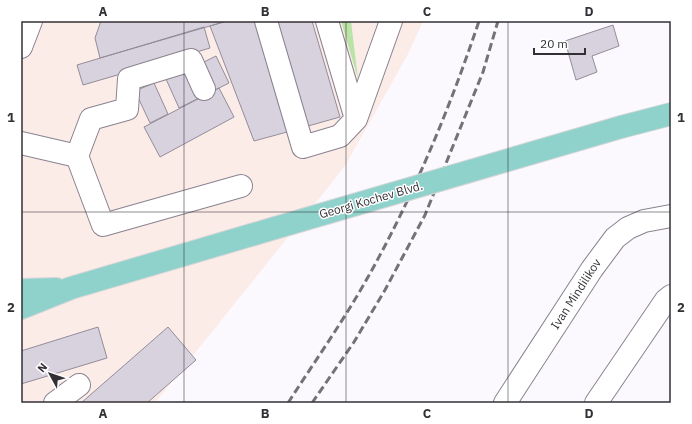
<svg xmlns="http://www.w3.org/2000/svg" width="692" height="424" viewBox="0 0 692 424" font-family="'IBM Plex Sans',sans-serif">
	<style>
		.industrial { fill: #fcece8 }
		.green { fill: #bae3a7 }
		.building { fill: #d8d2df; stroke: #938d9a }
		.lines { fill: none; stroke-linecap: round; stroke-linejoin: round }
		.minor-casing { stroke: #898390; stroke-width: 24 }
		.major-casing { stroke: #d6d6d7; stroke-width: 24 }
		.minor { stroke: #fff; stroke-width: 22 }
		.major { stroke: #8fd2cc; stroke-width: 22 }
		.rail { stroke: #747177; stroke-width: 3; stroke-dasharray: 8 4; stroke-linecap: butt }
		.major-bridge-casing { stroke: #d6d6d7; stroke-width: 24; stroke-linecap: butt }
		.major-bridge { stroke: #8fd2cc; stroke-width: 22 }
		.grid { fill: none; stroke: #333035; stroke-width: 1; stroke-opacity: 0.55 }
		.labels { text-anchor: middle; stroke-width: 3; stroke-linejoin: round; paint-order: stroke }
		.street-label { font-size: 12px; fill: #333035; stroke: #fff }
		.neatline { fill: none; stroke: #333035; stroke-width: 1.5 }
		.grid-label { font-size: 13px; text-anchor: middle; font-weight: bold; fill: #333035 }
	</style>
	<rect width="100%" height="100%" fill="#fbf8fe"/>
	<path class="industrial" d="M21 21H423L408 54 345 166 155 403H21Z"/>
	<path class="green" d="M341 21H351L358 79Z"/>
	<path class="building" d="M101 21H227L100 58 95 38Z
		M227 21H257L287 132 254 141 210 26Z
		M277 21H312L340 117 308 126Z
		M613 25 619 46 592 56 597 72 576 80 565 41Z
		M204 27 210 48 83 85 77 65Z
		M216 56 229 83 213 91 200 64Z
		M186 69 199 98 179 108 166 79Z
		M154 83 168 114 150 123 135 91Z
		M219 88 234 117 160 157 144 127Z
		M98 327 107 358 21 384V351Z
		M168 327 196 360 147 403H81Z"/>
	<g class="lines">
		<defs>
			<path id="minor" d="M266 21 303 147 340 136 356 119 391 21
				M327 21 356 119
				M21 47 31 21
				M21 143 77 156 91 119 127 109 129 79 191 60 204 89
				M77 156 103 225 241 186
				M55 403 79 385
				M505 403 592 269 615 238 628 228 644 221 671 216
				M596 403 666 300 671 296"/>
			<path id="major" d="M621 127 671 114
				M21 290 56 289
				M21 308 71 288 275 228"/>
		</defs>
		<use href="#minor" class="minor-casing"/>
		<use href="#major" class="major-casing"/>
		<use href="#minor" class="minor"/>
		<use href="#major" class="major"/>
		<path class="rail" d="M288 403C315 361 344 320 368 277 413 197 450 108 479 21
			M312 403 354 342 385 290 425 215 483 72 498 21"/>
		<defs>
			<path id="major-bridge" d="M275 228 621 127"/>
		</defs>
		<use href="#major-bridge" class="major-bridge-casing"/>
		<use href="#major-bridge" class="major-bridge"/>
	</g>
	<path class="grid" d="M184 21V403M346 21V403M508 21V403M21 212H671"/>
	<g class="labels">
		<g class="street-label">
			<text transform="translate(371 200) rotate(-16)" y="4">Georgi Kochev Blvd.</text>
			<text transform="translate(576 294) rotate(-57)" y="4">Ivan Mindilikov</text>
		</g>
	</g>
	<rect width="692" height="424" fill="none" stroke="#ffffff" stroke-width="44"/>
	<g transform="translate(50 374) rotate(310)" stroke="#ffffff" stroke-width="3" paint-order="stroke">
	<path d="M0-3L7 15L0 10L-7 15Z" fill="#333035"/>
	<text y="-6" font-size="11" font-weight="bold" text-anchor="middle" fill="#333035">N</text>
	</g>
	<path d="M534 48v6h51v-6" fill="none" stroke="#333035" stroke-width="2"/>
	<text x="540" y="48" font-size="12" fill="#333035" stroke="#ffffff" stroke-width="3" paint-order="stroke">20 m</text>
	<rect x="22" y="22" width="648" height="380" class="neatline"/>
	<g class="grid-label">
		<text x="103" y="16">A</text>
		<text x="265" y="16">B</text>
		<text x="427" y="16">C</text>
		<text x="589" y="16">D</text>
		<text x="11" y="122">1</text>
		<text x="681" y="122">1</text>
		<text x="11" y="312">2</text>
		<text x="681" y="312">2</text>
		<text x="103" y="418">A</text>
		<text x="265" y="418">B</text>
		<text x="427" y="418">C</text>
		<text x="589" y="418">D</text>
	</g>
</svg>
